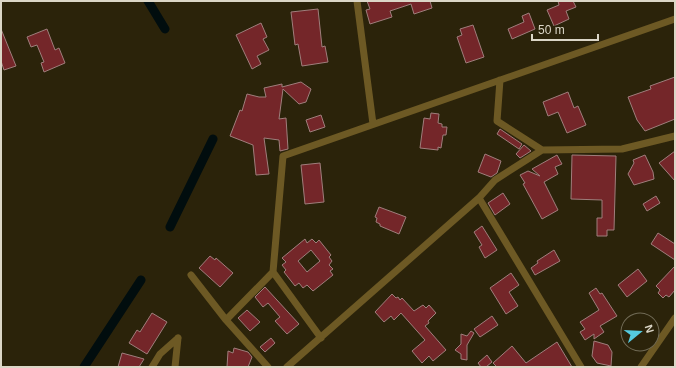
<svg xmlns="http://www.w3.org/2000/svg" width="676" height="368" viewBox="0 0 676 368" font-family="Helvetica,sans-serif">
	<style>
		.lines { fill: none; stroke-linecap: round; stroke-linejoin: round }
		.canal { stroke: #010d0e; stroke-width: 9 }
		.building { fill: #742629; stroke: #9f7e7c; fill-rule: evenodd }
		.street { stroke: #6d5924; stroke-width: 7 }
	</style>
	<rect width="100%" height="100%" fill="#2b230a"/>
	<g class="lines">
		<path class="canal" d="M148 1 165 29
			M170 227 213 139
			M84 367 141 280"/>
	</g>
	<path class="building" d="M367 1H430L432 8 414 14 411 4 390 11 392 17 370 24 366 10 370 9Z
		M558 1H573L576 7 566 11 569 19 554 26 547 10 559 5Z
		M318 9 322 47 325 46 328 62 302 66 298 44 295 45 291 12Z
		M529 13 535 29 512 39 508 29 524 22 522 16Z
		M261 23 267 37 263 39 269 50 257 56 261 64 252 69 236 35Z
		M473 25 484 57 466 63 457 37 462 35 460 29Z
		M1 29 16 66 4 70 1 61Z
		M47 29 55 50 59 48 65 63 44 72 41 63 44 62 37 45 31 47 27 37Z
		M675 77V119L645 131 637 120 628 97 651 89 650 86Z
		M301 82 311 89 306 102 299 104 283 89 279 119 286 118 288 149 280 151 279 140 264 138 269 174 256 175 253 145 230 136 240 110 242 111 247 94 259 97H266L264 88 282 84V87Z
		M568 92 574 108 578 106 586 125 567 133 558 112 548 116 543 102Z
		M431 113 439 114 438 123 442 124V127H447L446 135H443L441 148 438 147V150L420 148 424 118 430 119Z
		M321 115 325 127 310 132 306 120Z
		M500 129 522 144 519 149 497 134Z
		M524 145 531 151 520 158 516 154Z
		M675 151V181L659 163Z
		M485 154 501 161 497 173 491 177 478 172Z
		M557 155 562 164 555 167 558 174 544 182 558 210 542 219 523 184 525 183 520 175 528 171 540 176 532 169Z
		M572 155 616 156 614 230H607V236H597V218H602V200L571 199Z
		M645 155 653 172 654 179 634 185 628 174 634 163 633 160Z
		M320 163 324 202 305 204 301 165Z
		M503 193 510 204 495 215 488 203Z
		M656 196 660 203 647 211 643 204Z
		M379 207 406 217 399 234 380 226V224L376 222 377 218 375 217Z
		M482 226 497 250 485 258 479 247 482 245 474 232Z
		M658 233 675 244V260L651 244Z
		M305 239 307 243 312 239 316 243 319 240 331 255 329 257 332 261 329 265 333 269 330 271 333 275 313 291 307 285 303 288 299 283 295 286 284 272 286 270 282 265 286 262 282 258ZM311 250 320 261 307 272 298 261Z
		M554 250 560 261 535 275 531 268 538 263 537 261Z
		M210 256 215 260 216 258 233 273 220 287 199 268Z
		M675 266V290L669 297 666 295 663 298 658 293 660 290 656 286Z
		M638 269 647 281 627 297 618 285Z
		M511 273 519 285 509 292 518 306 506 314 490 288Z
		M265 287 299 324 287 334 275 321 280 317 268 303 263 307 255 297Z
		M596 288 600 294 602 293 617 316 600 326 604 332 594 339V334L585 340 580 332 585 329 580 322 599 310 589 293Z
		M392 294 396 298 398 297 400 300 402 298 414 311 423 305 426 308 429 305 436 313 428 321 429 323 425 326 446 350 433 361 429 356 422 363 412 351 425 340 401 313 394 320 391 316 384 322 375 312Z
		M247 310 260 322 250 331 238 318Z
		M152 313 167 322 147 354 129 343 137 330 140 332Z
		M492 316 498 325 480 337 474 329Z
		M471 331 474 333 467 345V360L461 359V354L455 350 461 344V334L467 336Z
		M271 338 275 343 265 352 260 347Z
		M594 341 608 345 612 352 611 366 597 363 592 356Z
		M557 342 572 367H497L493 363 512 346 526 363Z
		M234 348 248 352 252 357 248 367H227L228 351 233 353Z
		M122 353 144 359 139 367H118Z
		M487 355 492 362 486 367H481L478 363Z"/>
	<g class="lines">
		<path class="street" d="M357 1 373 124
			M500 80 497 121 542 150
			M479 198 581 367
			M273 272 321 338
			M191 275 226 320 268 367
			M226 320 273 272 283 156 675 19
			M152 367 160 354 178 338
			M175 367 178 338
			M287 367 479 198 495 180 542 150 622 149 675 136
			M641 367 675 318"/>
	</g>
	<rect width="676" height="368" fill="none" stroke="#dbd6c7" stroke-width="4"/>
	<g transform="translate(640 332) rotate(72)"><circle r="19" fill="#2b230a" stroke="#716b56"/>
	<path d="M0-3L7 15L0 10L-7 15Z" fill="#55cadf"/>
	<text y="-6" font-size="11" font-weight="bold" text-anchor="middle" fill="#dbd6c7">N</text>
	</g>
	<path d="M532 34v6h66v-6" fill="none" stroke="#dbd6c7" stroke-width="2"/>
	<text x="538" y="34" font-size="12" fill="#dbd6c7" stroke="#2b230a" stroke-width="3" paint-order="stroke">50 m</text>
</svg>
